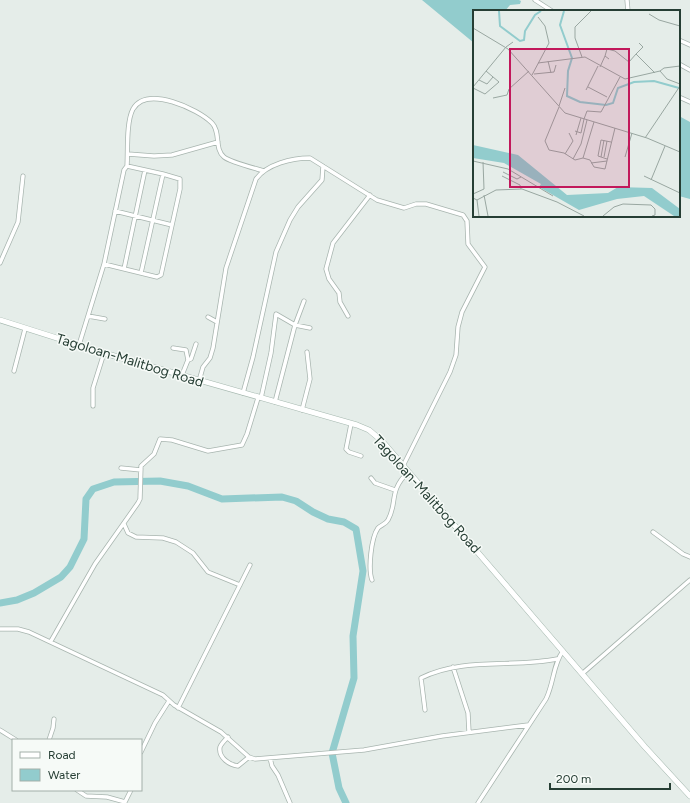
<svg xmlns="http://www.w3.org/2000/svg" width="690" height="803" viewBox="0 0 690 803" font-family="Figtree,sans-serif">
	<style>
		.water { fill: #92cccd }
		.lines { fill: none; stroke-linecap: round; stroke-linejoin: round }
		.river { stroke: #92cccd; stroke-width: 7 }
		.street-casing { stroke: #a8b5af; stroke-width: 5 }
		.secondary-casing { stroke: #a5b8af; stroke-width: 6 }
		.street { stroke: #fff; stroke-width: 3.5 }
		.secondary { stroke: #fff; stroke-width: 5 }
		.labels { text-anchor: middle; stroke-width: 3; stroke-linejoin: round; paint-order: stroke }
		.street-label { font-size: 14px; fill: #263e34; stroke: #f6faf7 }
		.inset-river { fill: none; stroke: #92cccd; stroke-width: 2 }
		.inset-road { fill: none; stroke: #99a7a1; stroke-width: 1 }
		.view { fill: #c2185b; fill-opacity: 0.15; stroke: #c2185b; stroke-width: 2 }
		.inset-edge { fill: none; stroke: #263e34; stroke-width: 2 }
	</style>
	<rect width="100%" height="100%" fill="#e5ede9"/>
	<path class="water" d="M422 0H519L521 1 520 4 510 5 505 11H474V43Z
		M679 116 690 122V199L679 196Z"/>
	<g class="lines">
		<path class="river" d="M0 603 17 600 34 593 61 577 70 567 84 539 86 499 93 489 114 482 160 481 188 486 222 499 282 497 296 501 313 512 328 519 344 522 356 529 363 571 353 636 354 678 332 753 339 788 346 803"/>
		<defs>
			<path id="street" d="M535 0 552 11
				M627 0 628 11
				M679 40 690 45
				M679 64 690 70
				M679 97 690 102
				M128 154 154 156 172 155 218 142
				M115 211 172 225
				M0 263 18 222 23 176
				M104 264 157 277 161 275 180 189V179L163 174 127 166
				M124 269 145 170
				M141 273 163 174
				M88 316 105 319
				M348 316 340 302 339 293 329 279 326 269 333 243 370 195
				M208 317 217 322
				M79 345 104 264 124 170 127 166C128 151 126 122 133 109 147 85 198 109 212 123 221 132 214 149 224 157 230 162 254 168 264 171
				M173 348 186 350 188 360 182 375
				M188 360 191 359 196 344
				M14 371 25 329
				M199 381 203 367 210 358 213 348 226 268 256 179C267 164 292 158 310 158L377 200 404 208 416 204H426L463 215 467 221 468 244 485 267 462 312 458 327 456 355 450 372 403 466
				M243 393 253 357 276 252 290 220 298 207 322 180 323 166
				M261 398 271 353 276 314 295 325 310 328
				M275 402 295 325 304 301
				M93 406V388L104 353
				M302 410 310 379 307 352
				M351 424 346 449 349 452 361 456
				M121 468 141 470
				M371 478 375 483 395 490
				M124 524 128 533 136 537 163 538 176 542 193 553 208 572 240 585
				M653 532 683 554 690 557
				M372 580C368 569 371 538 378 528 381 525 386 524 388 520 398 502 388 492 408 472
				M0 629H18L29 632 163 695 174 705 221 732 249 757 255 759 364 750 442 736 528 725
				M51 641 95 564 138 503 140 499 141 466 154 454 160 439 172 440 208 451 242 445 247 434 258 398
				M453 667 468 713 469 732
				M583 673 690 580
				M178 708 250 565
				M425 710 421 678C462 657 513 668 557 659
				M0 730 16 740
				M228 737C225 740 221 744 220 747 218 758 230 765 238 766L249 757
				M49 740 53 728 54 719
				M141 752 155 723 169 701
				M270 758 272 766 278 775 290 803
				M77 790 86 796 107 797 125 802 131 790
				M478 803 546 699C554 683 553 664 563 651"/>
			<path id="secondary" d="M0 320 104 353 357 425 369 430 382 441 645 747 690 796"/>
		</defs>
		<use href="#street" class="street-casing"/>
		<use href="#secondary" class="secondary-casing"/>
		<use href="#street" class="street"/>
		<use href="#secondary" class="secondary"/>
	</g>
	<g class="labels">
		<g class="street-label">
			<text transform="translate(130 360) rotate(17)" y="5">Tagoloan-Malitbog Road</text>
			<text transform="translate(427 494) rotate(48)" y="5">Tagoloan-Malitbog Road</text>
		</g>
	</g>
	<g transform="translate(473 10)">
		<rect width="207" height="207" fill="#e5ede9"/>
		<path d="M0 135 45 145 94 185 135 183 145 177 179 178 207 199V206H201L171 186 144 189 106 200 66 177 68 174 31 153 0 148Z" fill="#92cccd"/>
		<path class="inset-river" d="M26 1 27 16 47 31 51 30 52 21 62 5 68 1M91 1 87 15 99 48 95 61 94 86 107 92 133 95 140 93 145 78 161 72 181 71 206 78"/>
		<path class="inset-road" d="M176 4 186 10 207 16M0 18 35 39 92 103 174 128 207 142M163 44 170 37 166 33M109 47 102 28V17L118 1M136 49 132 46 134 39 142 41 156 52 163 44 182 63M75 51 78 63M65 53 112 47 152 69 187 61 194 69 207 74M127 57 132 46M187 61 191 58 207 56M61 64 81 62 83 55M59 65 76 33 72 16 65 7M6 70 14 74 20 67M0 77 33 37 40 32M115 77 134 87M0 78 12 84 26 72 13 61M113 80 125 56M20 88 34 85 36 79 56 61M86 96 92 78M86 97 72 131 76 140 91 143 102 150 110 148 121 112M111 109 114 101 128 102 147 67M102 121 108 123 111 109M103 125 108 108M172 128 207 76M92 144 100 131 96 123M128 147 131 130M131 147 134 131M152 147 159 123M110 148 117 150 121 157 132 159 142 118M100 149 108 134 114 110M134 149 125 146 128 130 138 132M0 151 35 159 80 186M118 153 134 151M30 162 44 169 48 167M29 166 47 175 48 179M171 166 207 183M178 170 192 136M0 184 11 179 10 152M11 185 15 206M0 188 4 190 6 206M4 190 23 180 49 179 84 192 111 206M130 206 141 197 150 194 178 195 182 199V205L179 206"/>
		<path class="view" d="M37 39H156V177H37Z"/>
		<rect width="207" height="207" class="inset-edge"/>
	</g>
	<rect x="12" y="739" width="130" height="52" fill="#f6faf7" stroke="#a3afa9"/>
	<rect x="20" y="752" width="20" height="6" fill="#ffffff" stroke="#a3afa9"/>
	<text x="48" y="759" font-size="12" fill="#263e34">Road</text>
	<rect x="20" y="769" width="20" height="12" fill="#92cccd" stroke="#a3afa9"/>
	<text x="48" y="779" font-size="12" fill="#263e34">Water</text>
	<path d="M550 783v6h120v-6" fill="none" stroke="#263e34" stroke-width="2"/>
	<text x="556" y="783" font-size="12" fill="#263e34" stroke="#f6faf7" stroke-width="3" paint-order="stroke">200 m</text>
</svg>
